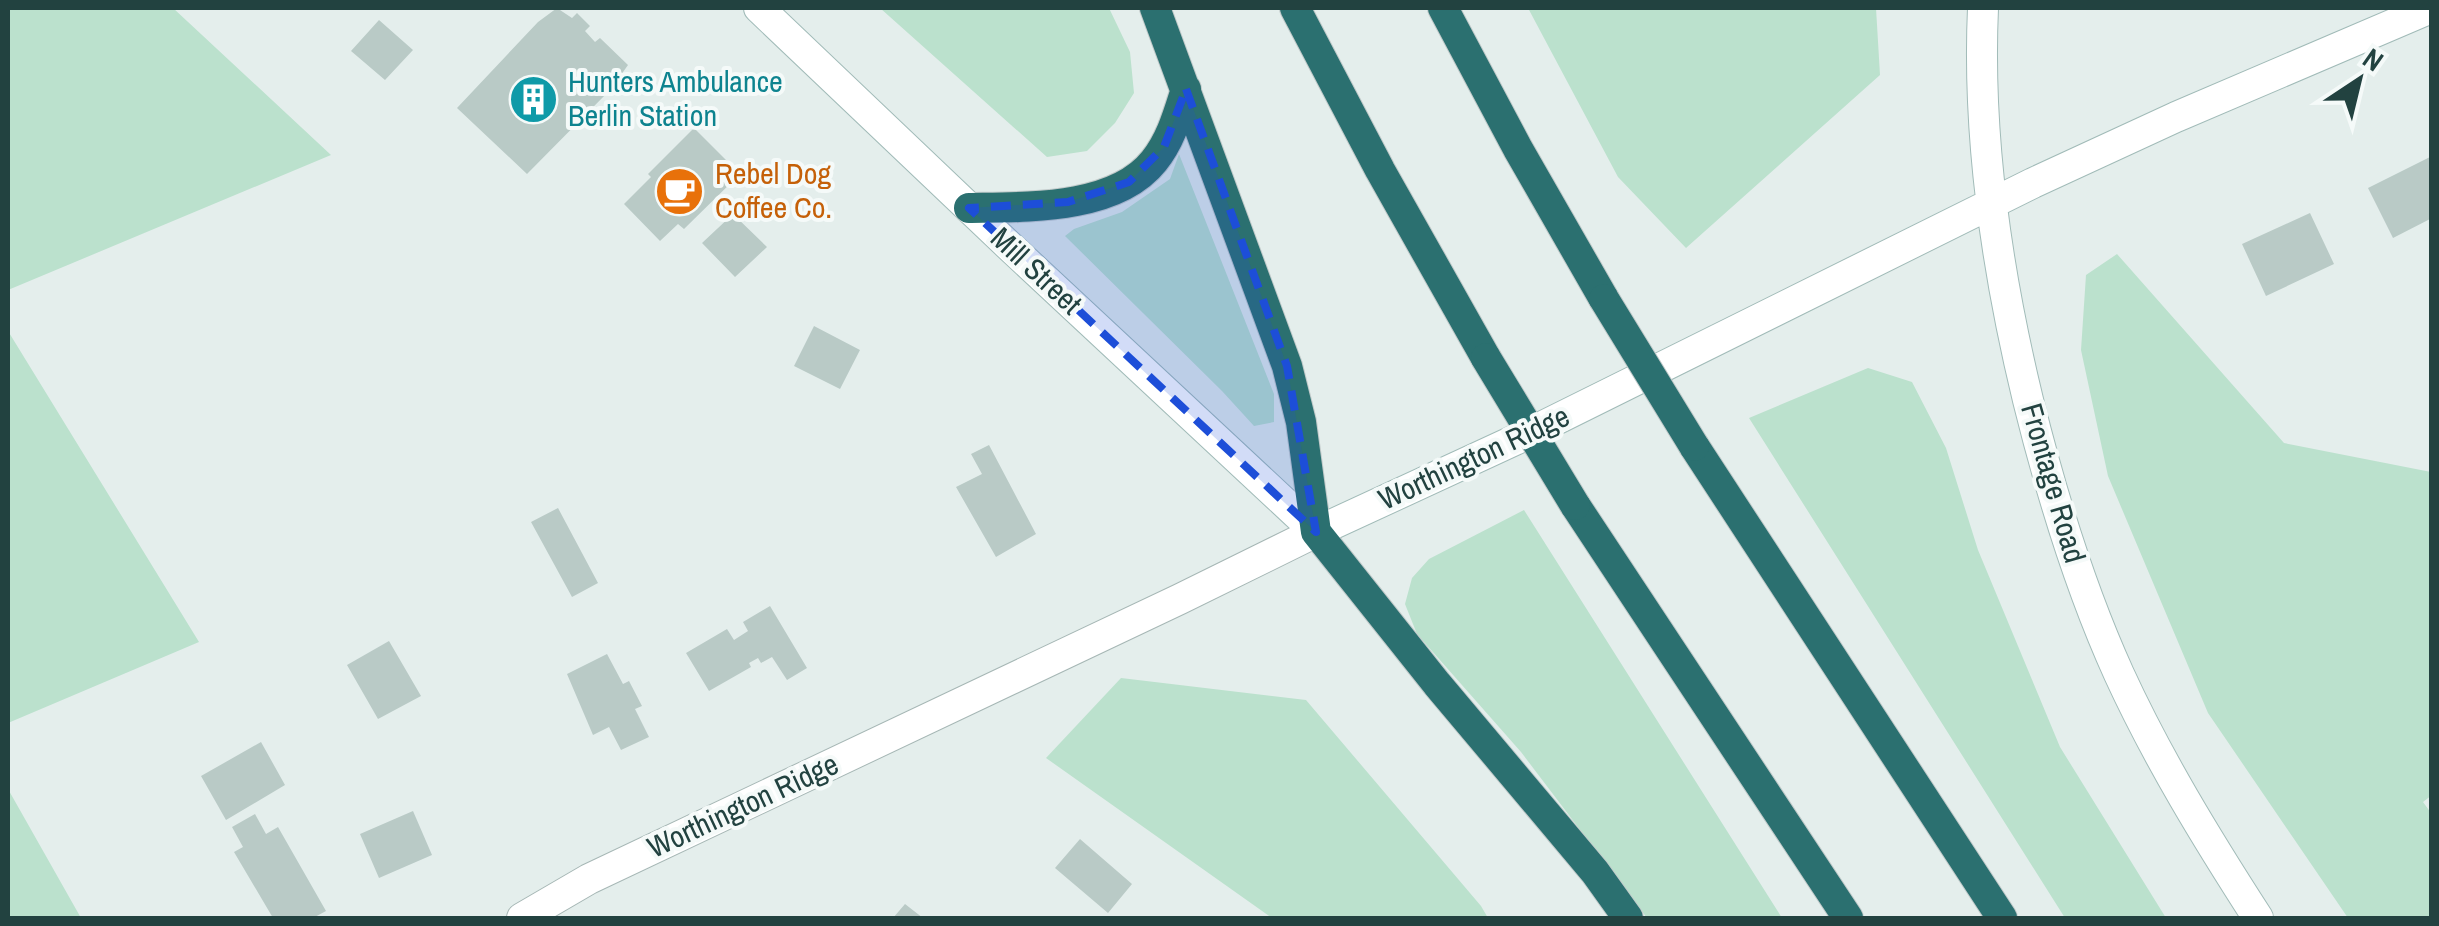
<svg xmlns="http://www.w3.org/2000/svg" width="2439" height="926" viewBox="0 0 2439 926" font-family="'Archivo Narrow',sans-serif">
	<style>
		.green { fill: #bbe1cd }
		.building { fill: #b9cac6 }
		.lines { fill: none; stroke-linecap: round; stroke-linejoin: round }
		.tertiary-casing { stroke: #a6b7b5; stroke-width: 32 }
		.secondary-casing { stroke: #a1bbb8; stroke-width: 32 }
		.motorway-casing { stroke: #c1caca; stroke-width: 32 }
		.tertiary { stroke: #fff; stroke-width: 30 }
		.secondary { stroke: #fff; stroke-width: 30 }
		.motorway { stroke: #2b7070; stroke-width: 30 }
		.motorway-bridge-casing { stroke: #c1caca; stroke-width: 32; stroke-linecap: butt }
		.motorway-bridge { stroke: #2b7070; stroke-width: 30 }
		.marked { fill: #1d4ed8; fill-opacity: 0.2; stroke: #1d4ed8; stroke-width: 8; stroke-dasharray: 20 12; stroke-linejoin: round }
		.labels { text-anchor: middle; stroke-width: 8; stroke-linejoin: round; paint-order: stroke }
		.culture-label { font-size: 30px; fill: #0d838f; stroke: #f5faf9; text-anchor: start }
		.food-label { font-size: 30px; fill: #c56008; stroke: #f5faf9; text-anchor: start }
		.street-label { font-size: 30px; fill: #224240; stroke: #f5faf9 }
	</style>
	<rect width="100%" height="100%" fill="#e4eeec"/>
	<path class="green" d="M8 8H173L331 155 8 290Z
		M880 8H1109L1130 52 1134 93 1115 123 1087 151 1047 157Z
		M1528 8H1876L1880 75 1686 248 1618 177Z
		M1179 154 1274 394V422L1254 426 1222 391 1065 236 1074 229 1122 212 1170 179Z
		M2117 254 2284 443 2431 472 2432 795 2423 802 2431 813V918H2348L2208 713 2108 476 2081 350 2086 275Z
		M8 331 199 642 8 723Z
		M1868 368 1912 382 1946 448 1978 550 2060 747 2166 918H2065L1749 418Z
		M1524 510 1782 918H1647L1521 752 1417 634 1405 604 1412 578 1429 559Z
		M1121 678 1306 700 1481 906 1488 918H1272L1046 758Z
		M8 789 81 918H8Z"/>
	<path class="building" d="M557 8 572 18 577 13 590 26 585 31 595 42 600 38 628 65 611 89 527 174 457 108 538 22Z
		M379 20 413 50 385 80 351 51Z
		M694 128 740 174 684 229 678 224 660 241 624 204 651 177 648 174Z
		M2430 157 2432 218 2393 238 2368 188Z
		M2310 213 2334 264 2266 296 2242 244Z
		M733 214 767 247 735 277 702 243Z
		M814 326 860 350 840 389 794 366Z
		M989 445 1036 534 996 557 956 487 982 474 971 454Z
		M558 508 598 583 572 597 531 522Z
		M770 606 807 668 787 680 772 657 761 663 758 658 749 663 751 667 709 691 686 653 727 629 734 640 748 631 743 622Z
		M389 641 421 696 378 719 347 665Z
		M607 654 623 684 629 681 642 706 635 709 649 737 621 750 609 727 593 735 567 674Z
		M261 742 285 785 226 820 201 776Z
		M413 811 432 855 379 878 360 834Z
		M255 814 266 834 278 827 326 911 313 918H273L234 852 243 847 232 827Z
		M1080 839 1132 884 1108 913 1055 868Z
		M905 904 923 918H893Z"/>
	<g class="lines">
		<defs>
			<path id="tertiary" d="M522 918 589 879 1180 599 1316 532"/>
			<path id="secondary" d="M759 8 1005 242 1316 532 1515 440 2033 183 2176 117 2431 8
				M1983 8C1977 139 1997 272 2028 400 2051 493 2079 586 2119 674 2158 759 2207 839 2258 918"/>
			<path id="motorway" d="M1155 8 1287 366 1301 422 1316 532 1437 684 1595 872 1628 918
				M1295 8 1380 170 1486 358
				M1443 8 1518 149 1604 299
				M969 208C1026 207 1115 210 1154 161 1171 140 1178 114 1186 89
				M1694 446 2002 918
				M1575 505 1848 918"/>
		</defs>
		<use href="#tertiary" class="tertiary-casing"/>
		<use href="#secondary" class="secondary-casing"/>
		<use href="#motorway" class="motorway-casing"/>
		<use href="#tertiary" class="tertiary"/>
		<use href="#secondary" class="secondary"/>
		<use href="#motorway" class="motorway"/>
		<defs>
			<path id="motorway-bridge" d="M1604 299 1694 446
				M1486 358 1575 505"/>
		</defs>
		<use href="#motorway-bridge" class="motorway-bridge-casing"/>
		<use href="#motorway-bridge" class="motorway-bridge"/>
	</g>
	<path class="marked" d="M1186 89 1287 366 1316 532 969 208 1068 202 1129 182 1164 147Z"/>
	<defs>
		<symbol id="building-disc" viewBox="-11 -11 22 22"><circle r="9.5" fill="#0f9aa8" stroke="#f5faf9"/><path d="M-4-6H4V6H1V3H-1V6H-4ZM-2.5-4.3h1.7v1.8h-1.7ZM.8-4.3h1.7v1.8H.8ZM-2.5-1h1.7V.8h-1.7ZM.8-1h1.7V.8H.8Z" fill="#fff"/></symbol>
		<symbol id="cafe-disc" viewBox="-11 -11 22 22"><circle r="9.5" fill="#e8710a" stroke="#f5faf9"/><path d="M-5.5-4.5H6V0H3Q3 3.5 0 3.5H-2.5Q-5.5 3.5-5.5 0ZM3-3.2v2h1.7v-2ZM-6 4.5H4V6H-6Z" fill="#fff"/></symbol>
	</defs>
	<g fill-rule="evenodd">
		<use href="#building-disc" x="506" y="72" width="55" height="55"/>
		<use href="#cafe-disc" x="652" y="164" width="55" height="55"/>
	</g>
	<g class="labels">
		<g class="culture-label">
			<text x="568" y="92">Hunters Ambulance<tspan x="568" dy="34">Berlin Station</tspan></text>
		</g>
		<g class="food-label">
			<text x="715" y="184">Rebel Dog<tspan x="715" dy="34">Coffee Co.</tspan></text>
		</g>
		<g class="street-label">
			<text transform="translate(1036 271) rotate(43)" y="10">Mill Street</text>
			<text transform="translate(1474 458) rotate(-25)" y="10">Worthington Ridge</text>
			<text transform="translate(2053 483) rotate(74)" y="10">Frontage Road</text>
			<text transform="translate(743 806) rotate(-25)" y="10">Worthington Ridge</text>
		</g>
	</g>
	<rect width="2439" height="926" fill="none" stroke="#224240" stroke-width="20"/>
	<g transform="translate(2359 80) rotate(35)" stroke="#f5faf9" stroke-width="8" paint-order="stroke">
	<path d="M0-8L18 38L0 25L-18 38Z" fill="#224240"/>
	<text y="-15" font-size="28" font-weight="bold" text-anchor="middle" fill="#224240">N</text>
	</g>
</svg>
